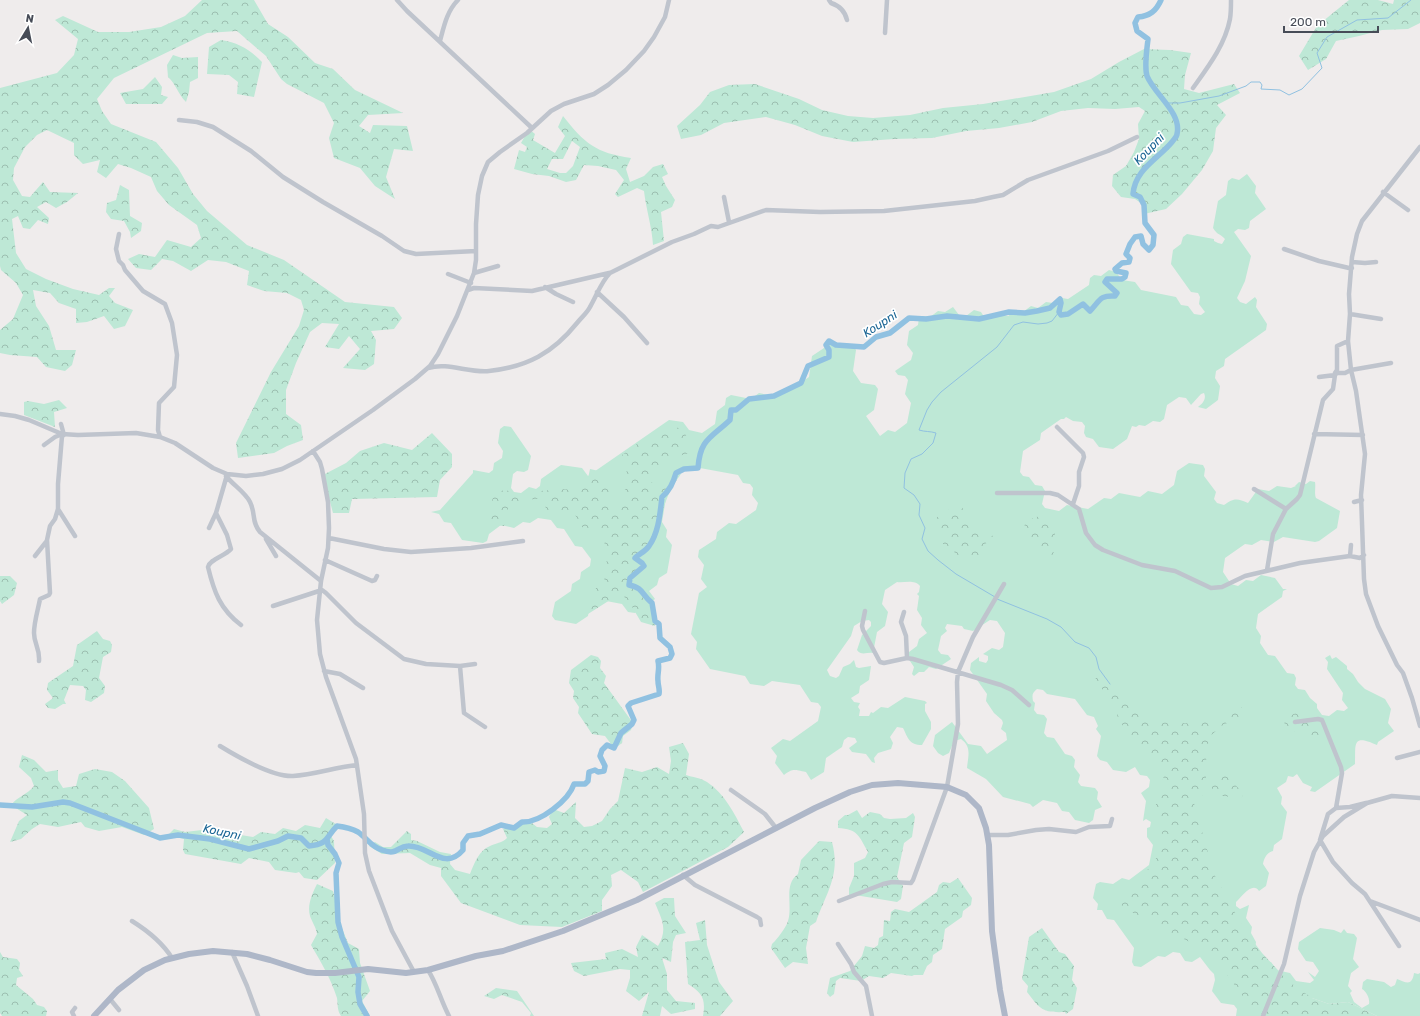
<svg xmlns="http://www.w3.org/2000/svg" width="1420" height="1016" viewBox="0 0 1420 1016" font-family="Rubik,sans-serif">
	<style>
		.grass { fill: #bee8d6 }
		.forest { fill: url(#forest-crowns); fill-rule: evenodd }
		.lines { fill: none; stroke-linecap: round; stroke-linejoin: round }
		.stream { stroke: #90c1e1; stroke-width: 1 }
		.river { stroke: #90c1e1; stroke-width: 5.5 }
		.minor { stroke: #bfc4cd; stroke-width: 4.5 }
		.major { stroke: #aeb7c8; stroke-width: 6 }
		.labels { text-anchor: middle; stroke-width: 3.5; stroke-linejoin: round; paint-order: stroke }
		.water-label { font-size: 12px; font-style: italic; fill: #1b6695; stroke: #fff }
	</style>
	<defs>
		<pattern id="forest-crowns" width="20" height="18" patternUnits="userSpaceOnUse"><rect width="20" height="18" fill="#bee8d6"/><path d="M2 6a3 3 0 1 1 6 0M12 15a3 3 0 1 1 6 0" fill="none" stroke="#9cbeb0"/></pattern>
	</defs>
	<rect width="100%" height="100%" fill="#efecec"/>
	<path class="grass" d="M1247 174 1256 186 1255 193 1266 209 1250 221 1249 228 1245 230 1238 229 1234 232 1251 256 1245 281 1237 298 1240 302 1246 304 1255 297 1257 300 1256 307 1267 324 1266 330 1225 359 1224 366 1216 371 1215 378 1220 386 1218 400 1206 409 1198 407C1202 404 1207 399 1204 393L1201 394 1191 405 1186 398 1179 397 1167 405 1164 419 1160 422 1153 421 1145 426 1139 425 1136 427 1132 426 1127 439 1113 449 1099 447 1093 439 1086 437 1084 433 1085 426 1082 422 1073 421 1066 417 1064 419H1061L1041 433 1040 440 1023 451 1020 472 1023 476 1029 477 1035 485 1042 486 1045 491 1042 504 1045 508 1059 511 1067 505 1088 509 1104 498 1111 499 1119 493 1140 497 1148 491 1162 494 1174 485 1177 471 1189 463 1203 465 1205 469 1204 476 1216 492 1214 499 1217 503 1224 505C1234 498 1237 498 1248 503L1258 489 1269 491 1277 486 1291 488 1296 486H1295L1299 482 1306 484 1310 481 1315 482C1316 487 1314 493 1316 498L1340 511 1337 528 1319 541 1315 542 1283 537 1274 542 1261 540 1252 545 1245 544 1225 558 1223 572 1231 584 1238 586 1246 580 1253 581 1261 575 1275 578 1283 589H1287L1283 591 1282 597 1258 614 1256 628 1261 636 1260 643 1268 655 1275 656 1287 673 1294 674 1296 678 1295 685 1298 689 1305 690 1310 698 1317 704V708L1322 715 1329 716 1337 710 1344 711 1348 708 1342 700 1343 693 1327 669 1328 662 1325 658 1330 655 1332 659 1336 657 1347 666V669L1353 674 1358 682 1365 689 1385 699 1391 709 1388 723 1394 731 1378 742 1377 745C1351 733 1356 745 1355 764L1315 792 1310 791 1312 787 1303 783 1297 774 1293 777 1288 776 1286 782 1277 788 1282 797 1281 804 1287 812 1282 839 1274 845 1273 851C1266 853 1264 859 1263 864L1269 873 1266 886 1259 891C1253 881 1242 896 1236 902V906L1240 909 1249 905 1246 918 1252 927 1251 933 1256 942 1255 949 1264 961 1271 962 1276 970 1290 973 1296 981 1310 983 1314 980 1308 972 1315 977 1319 971 1313 962 1306 961 1298 949 1299 942 1320 928 1334 930 1341 933 1344 929 1347 933 1354 934 1357 938 1353 959 1359 967 1351 973 1348 986 1352 991 1350 993 1354 1002 1362 1008 1369 1004C1370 999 1367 992 1362 989L1363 982 1367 979 1384 982 1391 987 1395 985 1397 979C1407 983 1412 986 1414 973L1418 974 1420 973V1016H1377L1348 1002 1329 1004 1312 998 1293 1016H1236L1237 1009 1234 1005 1221 1003 1212 991 1215 980 1214 974 1210 970 1200 957 1192 962 1185 961 1180 953 1173 952 1165 957 1158 956 1141 967 1134 966 1132 962 1134 948 1114 920 1107 919 1102 910H1097L1098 904 1093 898 1096 884 1100 882 1113 884 1122 878 1129 880 1149 865 1153 845 1147 837V828L1150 827 1151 822 1146 819 1143 821 1146 801 1141 793 1149 787 1150 780 1147 776 1140 775 1135 767 1126 772 1113 770 1107 762 1100 760 1097 756 1101 736 1096 729 1098 726 1094 717 1087 715 1075 699 1047 694 1043 690 1037 689C1032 693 1032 695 1033 701L1035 703 1034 710 1037 714 1044 715 1047 719 1044 733 1047 737 1054 738 1065 754 1072 756 1075 760 1074 767 1080 775 1078 782 1081 786 1095 788 1098 792 1097 799 1102 807 1095 810 1093 820 1089 823 1075 820 1069 812 1062 811 1057 803 1043 800 1033 807 1030 804 1003 797 986 779 967 768C968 756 972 747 961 739L954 741 949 753 943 756 938 753 933 746 935 735 952 722 968 744 981 746 987 754 1007 740 1006 733 1001 729 1003 723 1002 720 994 713 986 701 987 694 970 670 971 663 979 657V661L986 663 988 660V656L983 654 992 648 999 650 1003 647 1005 633 997 621 990 620 973 631 964 629 962 626 947 624 945 628 947 631 941 636 938 650 941 654 948 655 951 659 936 669 929 667 924 672H919L914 676 912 674 914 667 908 658 909 652 917 646 919 639 927 633 921 625 922 618 917 610 919 596 917 594 919 592 920 586C914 579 905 583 897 582L885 590 882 604 888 612 885 626 877 632 873 653C867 652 861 656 857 650L862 635 871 626V622L869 620 862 621 854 626 851 636 827 670 830 676 836 678 839 676 843 667 850 664 854 660 856 667 859 668 871 666 869 680 860 686 859 693 851 698 854 702 860 703 858 707 860 710 859 716H869L871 712 873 713 881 707 888 708 905 697 925 701 927 703 925 704V711L931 722V729L922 745C909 745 908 738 903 728L897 727 890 737 893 743 891 749 878 753 874 758 875 763 872 762 866 754 852 752 849 748 857 742 855 738 848 737 844 740 842 747 826 758 824 772 811 780 806 772C793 770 794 768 784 775L775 763 777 756 771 748 783 739 790 741 818 721 821 707 818 703 811 702 800 685 772 681 764 686 750 684 745 676 710 669 696 649 697 642 691 634 699 593 707 587 701 579 704 565 698 557 699 550 716 539 717 532 729 523 736 524 756 510 758 503 752 495 753 488 750 484 743 483 738 475 689 466 669 480 662 522 667 530 666 537 672 545 667 573 659 578 657 585 649 591 655 599 635 613 628 612 622 604 601 600 589 609 588 616 576 624 555 620 552 616 555 602 571 591 572 584 580 579 581 572 590 566 591 559 582 547 575 546 564 529 557 528 551 520 538 518 530 523 523 522 514 528 501 525 489 534 487 541 483 543 462 540 451 523 444 522 439 514 431 512 440 510 473 473V470L489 473 493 470 494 463 502 458 503 451 498 443 500 429 504 426 511 427 531 456 528 470 524 472 517 471 513 474 511 488 514 492 521 493 529 487 536 489 540 486 541 479 561 465 582 468 588 476 669 420 683 422 689 430 702 433 715 424 717 411 725 405 726 398 731 395 751 399 759 393 773 396 781 390 788 391 809 377 812 356 833 342 853 346 856 350 853 371 861 383 875 385 878 389 874 410 866 416 880 436 888 430 895 432 907 423 911 403 905 394 908 380 905 376 898 375 895 371 911 360 913 353 907 345 909 331 918 325 919 318 923 316 930 317 938 311 945 312 953 307 959 315 966 316 974 310 981 312 986 320 994 314 1008 316 1016 311 1023 312 1031 306 1038 308 1046 302 1053 303 1062 298 1068 299 1089 285 1090 278 1094 275 1101 276 1109 270 1116 272 1122 280 1135 282 1141 290 1176 297 1181 305 1188 306 1194 314 1201 315 1205 312 1199 304 1200 297 1198 293 1191 292 1171 264 1173 250 1181 244 1183 237 1187 234 1214 239V241L1218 243 1222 244 1225 239C1220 233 1218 236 1213 228L1218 201 1226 195 1228 181 1232 178 1239 180Z"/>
	<path class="forest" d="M202 0H254L268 24 288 37 315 63 333 69 355 90 403 113 368 115 359 126 370 133 373 125 407 126 413 151 394 149 386 177 395 199 375 186 360 168 334 158 329 138 334 123 324 103 287 84 281 79 266 56 237 31 207 33 114 78 97 99 102 111 111 124 156 142 178 168 193 194 207 211 247 245 284 260 345 302 394 307 402 318 394 329 371 331 376 340 374 364 365 370 343 368 360 349 349 336 339 349 325 347 339 324 322 323 310 332 296 363 286 390V414L301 425 303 440 287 446 274 453 238 458 236 443 271 372 299 326 304 310 301 300 287 293 264 291 247 285 249 271 226 262 208 260 191 271 173 261 162 259 151 270 136 268 128 259 139 254 155 257 167 240 191 247 201 238 197 225 169 205 157 191 151 177 131 168 118 164 106 178 97 172 100 160 83 164 74 155V143L47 130 37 135 25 147 14 168 13 180 22 196 30 197 43 182 50 192 78 193 67 202 56 208 46 202 37 207 49 218 48 224 38 220 30 229 23 228 18 216 12 219 16 253 26 269 46 279 73 289 99 295 109 288H115L109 296 115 303 133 310 125 326 114 329 104 316 87 322 76 323V309L59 303 50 293 33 290 36 306 49 326 56 350H76L72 365 65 371 46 367 37 357 10 355 0 353V330L13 319 23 295 16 283 1 270 0 266V88L57 73 74 55 78 39 55 20 63 16 98 32H129L161 27 185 16Z
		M1349 0H1378L1393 4 1394 0H1420V23L1408 29 1382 30 1359 36 1336 41 1326 59 1308 70 1299 56 1317 26Z
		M221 40C239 43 249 49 262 62L254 97 237 94 238 82 229 75 207 74 209 47Z
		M1144 49 1170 50 1191 53 1185 75 1184 89 1199 93 1234 84 1240 93 1217 105 1226 115 1216 128 1213 151 1202 170 1182 194 1166 209 1144 214 1145 206 1135 199 1121 197 1112 186 1113 175 1126 166 1134 152 1139 139 1138 124 1145 111 1139 107 1115 109 1088 108 1061 111 1032 122 999 128 966 131 932 138 894 139 853 142 822 136 795 125 766 117 724 123 701 135 681 139 677 126 700 105 710 92 729 85 755 84 799 99 822 110 848 116 873 118 910 115 943 108 983 104 1054 92 1091 79 1119 62Z
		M173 55 182 58 198 57V78L190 82 189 92 186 102C178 94 176 84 168 77L167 65Z
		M155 77 162 87 161 95 168 97 162 104H126L120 93 143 89Z
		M563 116C584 143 596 153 631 158L626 169 630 182 644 176 653 167 663 164 668 174 662 177 666 186 675 200 672 207 661 212 664 241 653 245C652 227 646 209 644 191L637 188 618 197 615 194 624 180 616 170 598 166 584 165 576 180 566 182 549 176 532 174 514 169 519 150 525 152 527 147 521 143 529 129 535 134 533 140 555 153 565 136 558 127ZM572 141 580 147 573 166 566 173H560L547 169 552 159H563Z
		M120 185 129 190 130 216 142 223 141 231 131 238 130 232 124 221 111 219 106 212 107 203 116 200Z
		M59 400 67 408 54 412 55 427 24 415V402L28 401 44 404Z
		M682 426 693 452C681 455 656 462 652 476 651 480 653 485 653 489L641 497H654L660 486 663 476 681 474 671 488 652 537 643 552 641 564 633 583 652 605 655 626 641 622 631 605 621 593 588 614V605L598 584 603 595 611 591 602 575 608 568 604 550 605 537 582 527 574 513 546 510 544 498 526 500 520 509 508 508 504 526 493 525 489 513 494 493 505 490 524 496 541 491 559 489 578 490 587 483 590 469 599 471 603 481 613 492 602 499 604 505 611 508 618 507 622 493 630 484 622 455 637 444Z
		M432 433 452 454V467L440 480 437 497 352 499 349 513H333L323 475 346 463 360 451 384 443 412 450Z
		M960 504 963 509 964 513 960 516 964 522 978 525 984 533 991 534 994 538 985 544 983 558 979 561 958 557 952 549 946 548 943 544 944 537 933 520 945 512H948L949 509Z
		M1046 515 1051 521 1053 529 1055 532V536L1049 543V547L1054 553 1049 559H1044L1040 552 1037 543 1032 542 1024 529 1025 523C1032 518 1037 516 1046 515Z
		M0 576H10L17 583 14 595 2 604 0 601Z
		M97 631 103 639 110 641 112 645 111 652 103 657 99 678 105 686 104 693 91 702 85 700 86 690 83 686 70 685 64 700 66 704H63L55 709 48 708 45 704 53 698 47 690 48 683 73 666 77 645Z
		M591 655 598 657 601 661 600 668 606 676 604 683 633 723 631 730 623 736 622 743 618 746 611 744 605 736 592 734 578 713 579 707 573 698 574 691 569 683 571 670Z
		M1099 671 1108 681 1132 700 1141 721C1169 722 1199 727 1226 717 1231 715 1236 710 1241 706L1245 714 1223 725 1209 737 1206 761V792L1194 803 1214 874 1244 929 1262 953 1288 981 1312 998 1329 1004 1348 1002 1377 1016H1260L1255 1013 1211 953 1135 914 1115 901 1134 891 1141 882 1149 867 1158 856 1159 843 1164 826 1153 815 1165 772 1150 760 1142 745 1134 741 1118 719 1115 705 1095 680Z
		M1298 712 1304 715 1307 722 1317 724 1319 723C1323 730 1322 734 1317 740 1311 739 1306 730 1299 730 1296 730 1291 733 1288 733L1283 719Z
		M683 743 689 754 686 775C692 777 701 778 707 782 725 794 734 813 744 832L728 847 643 892 638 882 621 870 611 875 612 886 602 900V911L562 927 520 925 461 903 441 876V868L430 865 410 853 382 854 369 846 375 842 383 847H391L407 831 411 834V840L417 841 440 852 451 854 450 864 455 870 470 874C474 864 479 850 490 846 496 843 502 843 507 838L503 829 528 820 537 827 547 828 552 824 549 817 553 809 564 813 576 802 575 818 584 827 592 826 602 821 610 809 618 801 625 768 642 772 657 767 669 774 671 761 669 747Z
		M22 755 34 760 46 772 58 770V780L63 788 76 786 79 774 95 769 112 772 125 781 149 808 154 829 144 835 122 827 99 831 85 827 81 822 58 827 40 824 32 829 21 839 10 842 19 821 27 815 11 805C18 796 27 795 34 786L31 778 19 767Z
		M1220 773 1231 778 1237 787 1241 789 1243 792 1242 797C1237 798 1219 796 1214 794 1210 785 1208 776 1220 773Z
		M857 810 862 818 870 812 880 814 884 818 890 819 906 818 913 813 915 817 912 837 904 843 897 877 903 886 901 899 897 902 855 895 849 899V888L854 876V863L865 858 868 852C859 836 858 829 838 828V821L845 815H848Z
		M326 818 339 826 331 836 334 841 335 863 317 880 304 878 299 872 296 873 275 870 269 862 249 858 241 864 185 854 183 850 184 839 168 835 174 829 185 832 202 830 204 829 253 837 261 832 275 834 283 828 296 831 305 825 320 828Z
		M819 841 832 842C841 875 826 893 816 922L810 926 806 948 808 964 793 962 785 968 771 948 772 944C776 941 787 926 788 921 793 905 783 885 798 874L801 860Z
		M958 878 972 898 971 905 963 911 962 917 945 929 942 949 933 955 932 962 927 966 923 975H914L912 976 891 973 883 978 869 976 861 981 840 978 836 981 834 994 830 997 827 993 830 978 850 971 862 956 865 946 874 948 878 945 879 938 883 936 884 920 890 921 891 912 895 909 909 912 937 892 939 885 943 882 950 883Z
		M317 884 333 891 339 910V921L348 943 359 949 360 963 370 991 362 1001 370 1016H341C337 1010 338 1005 337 998 331 979 321 962 311 945L317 934C316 927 312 922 310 916 307 905 312 894 317 884Z
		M664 898H674L675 916 686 933 676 935 673 942 671 962 662 958 667 974V990L676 1001 695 1003V1009L671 1014 662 1006 660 1016H642L649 992 639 1001 626 991 630 978V970L620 969 584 976 574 971 571 963 606 959 605 953 622 949 638 957 636 947 642 935 658 946C668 929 662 920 655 903Z
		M705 920 707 945 719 982 733 1001 720 1016H703C706 998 702 993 688 984L685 942 700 940 696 923Z
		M1042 928 1059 952 1065 954 1074 966 1072 980 1077 988 1073 1009 1066 1014 1065 1012C1042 1013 1040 1009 1027 992L1028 986 1022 979 1029 937Z
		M0 952 3 957 17 959 20 963 19 970 23 976 17 978 16 985 33 999 37 1005 44 1007 47 1011 46 1016H2L0 1013Z
		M496 988 517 991 534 1016H530L531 1013 522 1002 502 995 494 999 484 996Z"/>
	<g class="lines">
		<path class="stream" d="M1165 103H1180L1219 96 1246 86 1251 82H1260L1262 85 1261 89 1280 90 1289 95 1302 89 1322 68 1317 53 1327 37 1357 20 1388 18 1411 0
			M995 597 956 574 938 560 928 551 922 539 925 528 919 515 920 504 914 495 904 488 905 473 911 459 922 454 933 443 936 433C930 431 925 432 919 430L927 410 932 402 941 392 997 347 1014 325 1023 322 1038 324 1047 323 1052 321 1059 312
			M997 599 1047 619 1061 627 1075 642 1089 648 1096 657 1099 669 1110 684"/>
		<path class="river" d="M0 805 32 807 63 802 70 803 160 838 178 835 210 839 249 849 278 841 288 836 301 838 309 846C329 844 325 838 337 826 345 827 351 828 358 832 367 838 371 847 382 850 398 856 397 846 408 846 429 845 444 872 463 850V843L468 836 480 834 501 825 514 828 522 822C540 823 569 800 574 784H585L588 781 589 772 595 770 598 772 604 771 605 766 600 756 602 750 607 745 614 748 621 733 632 724 634 720 628 706 631 703 659 694C660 689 658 686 658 681 657 674 660 669 658 661L670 658 672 654 670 647 660 638 659 624 655 621 652 603C641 594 644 588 629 585L630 578 644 566 642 563 635 558C639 554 646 551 649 546 659 532 660 513 662 497 670 490 673 483 676 473L684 469 698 468C700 439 711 438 730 420L731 410H736L749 399 774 396 801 383 808 366 829 357V350L826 345 829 341 836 345 864 347 876 337 890 333 909 318 926 319 947 316 979 319 1009 312 1025 313 1037 311 1050 308 1060 299 1061 303 1059 312 1061 315 1068 314 1083 304 1090 311C1100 301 1099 295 1115 296L1117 293 1105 282 1107 279H1122L1125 277 1126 273 1116 271 1115 269 1122 263 1129 262 1130 258 1126 254 1130 244 1135 237 1141 236 1143 244 1149 250 1153 245 1154 235 1145 223 1144 205 1140 197 1133 194C1135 169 1158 159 1172 142 1174 139 1177 137 1177 134 1182 113 1155 95 1147 76 1144 66 1147 49 1148 39L1137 31 1135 23 1138 17C1150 16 1156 11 1161 0
			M327 839 328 845 335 854 339 863 336 873 338 922 342 937 359 977 358 992 360 1004 367 1016"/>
		<path class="minor" d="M397 0 407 11 532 128
			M829 0 831 3C840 6 845 11 847 20
			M885 33 887 0
			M440 41C444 26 447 11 458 0
			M1193 88C1208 67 1225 45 1230 19 1231 13 1231 6 1231 0
			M179 120 197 122 213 127 251 151 283 177 323 202 382 236 404 251 416 254 476 251
			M1420 147 1362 221 1357 234 1352 257 1349 294 1350 314 1348 341 1351 370 1356 391 1365 454 1361 495 1364 579 1366 594 1378 626 1397 665 1403 673 1412 698 1420 726
			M1383 192 1408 210
			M724 197 729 222
			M119 234 116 249 119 261 123 265 125 270 143 291 165 304 172 323 177 355 174 387 159 403 158 430 160 437
			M1284 249 1319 261 1349 268H1352
			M1352 262 1365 263 1376 262
			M474 273 498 266
			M448 274 471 283
			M545 287 556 294 573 302
			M468 290 474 288 532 291 609 273
			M597 292 624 317 647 343
			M1350 314 1381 319
			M428 368C448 362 468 373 489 371 527 367 553 353 577 323 581 318 587 313 590 307 597 295 601 282 610 273L672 242 694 234 711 226 718 227 766 210 820 212 884 211 975 201 993 197 1003 195 1028 180 1108 151 1137 137
			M1335 373 1337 370V346L1348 341
			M1319 377 1335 375 1337 373H1335H1345L1351 370 1391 363
			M0 414 15 416 29 420 62 434 78 435 136 433 160 437 175 443 213 468 227 474 246 476 263 474 282 469 300 460 373 410 415 379 430 366 438 354 457 316 474 273 476 260V224L478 195 482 176 488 162 500 152 527 133 551 111 564 104 594 94 608 85 626 70 644 51 654 37 665 17 669 0
			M1057 427 1083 453 1084 457 1079 472V486L1073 504
			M1314 434 1363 435
			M44 445 55 437 62 434
			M313 451 320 462 322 469 328 502 329 528 328 548 321 581 317 620 320 654 326 677 356 759 364 814 365 853 369 871 392 931 414 972
			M226 476C233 485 245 492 250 502 256 514 251 521 260 532L321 581
			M1254 489 1286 509 1273 534 1267 570
			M997 493H1050L1058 495 1079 509 1086 533 1095 545 1103 550 1142 565 1175 571 1211 588 1222 587 1245 576 1300 563 1350 556 1360 558 1364 555
			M1354 502 1362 500
			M58 509 75 536
			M1286 509 1297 499 1300 495 1323 400 1333 389 1335 375
			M216 513 227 535 231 549C225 556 210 559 208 567 214 592 220 609 241 625
			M209 528 216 513 227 475
			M329 538 384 549 411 552 471 548 523 541
			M266 539 276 556
			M35 556 46 542
			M1350 556 1351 545
			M325 560 372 581 375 580 377 576
			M273 606 322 590 326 593 356 623 404 659 426 664 460 666 475 664
			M865 611 862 626 863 630 880 662 884 663 907 658
			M904 612 901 622 906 636 907 658 913 659 1001 685 1012 690 1029 705
			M39 661C40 648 34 644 34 633 34 622 38 610 40 599L49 595 50 593 47 540 50 526 55 519 58 509V484L62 436 64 435 61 424
			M460 666 464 713 485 727
			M324 671 340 674 363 688
			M1295 722 1318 719 1322 720 1341 767 1342 773 1336 808
			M220 746C238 757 272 777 293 776 314 775 336 767 357 765
			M1397 758 1420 752
			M731 790 765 814 776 828
			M1366 803 1350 807 1336 808 1328 814 1320 840 1333 862 1352 883 1365 894 1399 946
			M987 835H1008L1036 830 1049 829 1076 832 1089 827 1110 826 1112 819
			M683 875 695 885 757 917 760 919 761 925
			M839 901 883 884 892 882 911 883 913 880 947 787 958 724 957 682 958 672 973 637 1004 584
			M1370 901 1420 920
			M132 921C148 931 162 942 172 958
			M838 944 851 964 854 972 866 986 872 1016
			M232 952 247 986 258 1016
			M428 970C437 984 441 1001 449 1016
			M110 999 119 1010
			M74 1016 72 1012 75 1008
			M1263 1016 1284 964 1300 896 1314 852 1323 836 1344 817 1367 803 1392 796 1420 798"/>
		<path class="major" d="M94 1016 118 990 144 970 165 960 189 954 213 951 247 954 270 960 307 972 316 973H335L368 969 406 973 428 970 476 956 503 951 563 931 637 900 815 808 850 792 872 785 898 783 947 787 966 795 979 808 986 828 989 845 992 931 1000 990 1005 1016"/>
	</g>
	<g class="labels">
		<g class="water-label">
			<text transform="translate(1149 149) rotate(-46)" y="4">Koupni</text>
			<text transform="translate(880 324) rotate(-33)" y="4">Koupni</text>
			<text transform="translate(222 832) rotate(12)" y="4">Koupni</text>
		</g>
	</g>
	<g transform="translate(28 28) rotate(10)" stroke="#ffffff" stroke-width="3" paint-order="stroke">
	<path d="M0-3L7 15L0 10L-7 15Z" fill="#474c57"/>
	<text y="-6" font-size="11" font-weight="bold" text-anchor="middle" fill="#474c57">N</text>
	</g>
	<path d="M1284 26v6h94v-6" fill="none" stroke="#474c57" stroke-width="2"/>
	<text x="1290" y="26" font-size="12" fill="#474c57" stroke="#ffffff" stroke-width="3" paint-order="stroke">200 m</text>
</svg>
